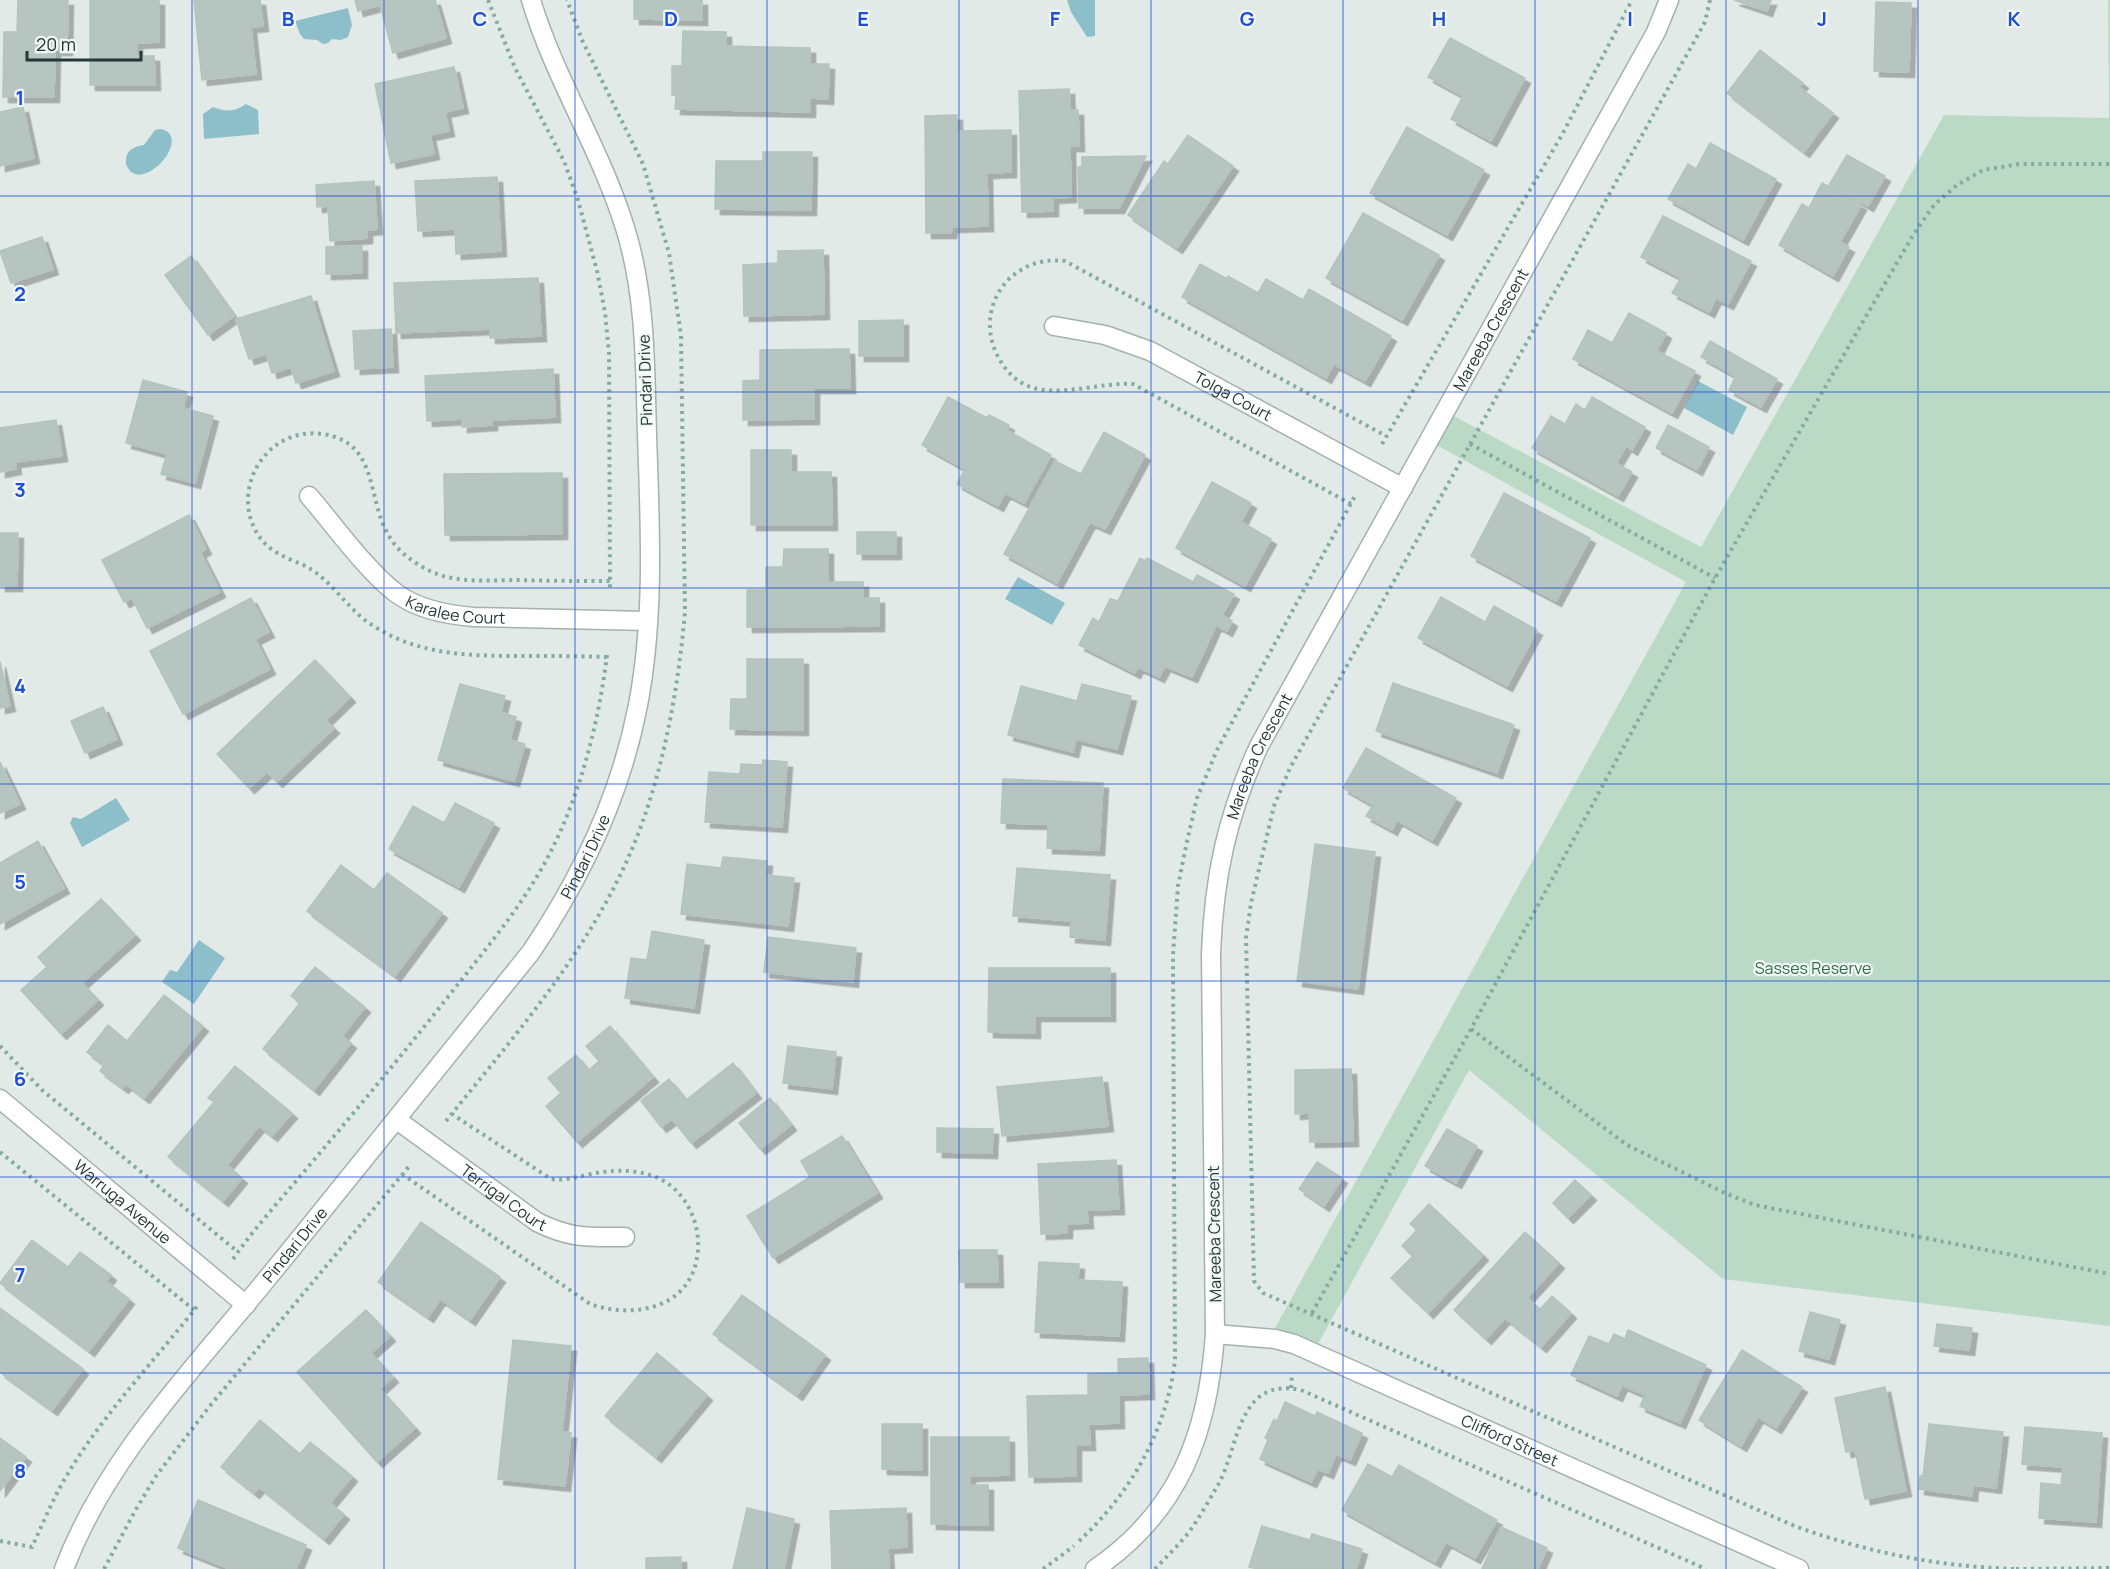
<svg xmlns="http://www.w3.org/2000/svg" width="2110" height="1569" viewBox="0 0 2110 1569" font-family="Manrope,sans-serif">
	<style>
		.green { fill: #bbdac5 }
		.water { fill: #8dbfcb }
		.building { fill: #b6c5bf; stroke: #b4c3bd; stroke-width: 1.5; filter: url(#shadow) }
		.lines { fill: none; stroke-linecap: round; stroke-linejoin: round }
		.street-casing { stroke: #a4b1ad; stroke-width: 21 }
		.path { stroke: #84aba1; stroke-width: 4; stroke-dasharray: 3 4.5; stroke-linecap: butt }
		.street { stroke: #fff; stroke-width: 18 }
		.grid { fill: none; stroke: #1d4ed8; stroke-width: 1.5; stroke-opacity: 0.55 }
		.labels { text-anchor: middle; stroke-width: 4.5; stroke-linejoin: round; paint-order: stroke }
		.street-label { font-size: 16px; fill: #233934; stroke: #f1f7f4 }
		.park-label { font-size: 16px; fill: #306d4a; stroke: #f1f7f4 }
		.grid-label { font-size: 20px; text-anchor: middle; font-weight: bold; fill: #1d4ed8; stroke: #f1f7f4; stroke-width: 4.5; stroke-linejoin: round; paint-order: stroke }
	</style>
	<defs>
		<filter id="shadow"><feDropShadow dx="5.5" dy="5.5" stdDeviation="0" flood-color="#0004"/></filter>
	</defs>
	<rect width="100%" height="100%" fill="#e1eae6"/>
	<path class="green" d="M2108 0H2110V1326L1723 1279 1469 1070 1313 1353 1269 1339 1686 582 1429 441 1446 412 1701 547 1944 115 2109 118Z"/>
	<path class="water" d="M1067 0H1095V36L1087 37 1071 12Z
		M348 8 352 25 348 37 341 40 332 39 328 43 323 44 317 40 304 39 300 34 295 21Z
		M246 104 258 110 259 134 204 139 203 114 213 107C226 112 234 112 246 104Z
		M161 129C195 137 139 199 126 164 125 151 132 147 144 145L155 130Z
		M1698 381 1747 407 1733 435 1684 408Z
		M1018 577 1065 603 1052 625 1005 599Z
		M116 798 130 820 82 847 70 823 73 817 81 819Z
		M199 940 225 958 194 1004 162 982 170 970 177 972Z"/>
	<path class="building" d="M18 0H68L67 50H55L54 97H3L4 32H17Z
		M90 0H159V42L137 43V56H154L155 85H90Z
		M194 0H260L263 26 251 27 256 74 202 80Z
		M355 0H435L446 38 393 53 380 5 358 11Z
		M634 0H702V20L634 19Z
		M1734 0H1771L1767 11Z
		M1876 2 1911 3 1909 72 1874 71Z
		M683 31 726 32V46L810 48V64H829L828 99 810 98V112L675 109 676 95H672V66H682Z
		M1450 38 1525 78 1491 141 1451 119 1463 96 1428 77Z
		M1760 50 1803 83 1799 87 1833 113 1804 152 1727 93Z
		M454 67 463 108 445 112 449 131 430 135 434 154 391 163 375 84Z
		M1069 89 1070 110H1078L1079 146H1070L1071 197 1053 198V211L1022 212 1019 91Z
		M23 107 34 158 0 166V112Z
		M957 115V131L1011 130V172L987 173 988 226 952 227 951 233H926L925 116Z
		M1407 127 1484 170 1447 235 1370 193Z
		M1188 135 1233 166 1177 248 1128 215 1164 161 1168 164Z
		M1710 143 1776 179 1743 240 1668 199 1688 164 1696 169Z
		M763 152H812L811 210 715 209 716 161H763Z
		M1847 155 1885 176 1868 206 1829 185Z
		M1146 156 1119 208H1079L1078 167H1082V157Z
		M497 177 501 251 456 254 455 229 418 231 415 181Z
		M374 181 377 229 367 230V238L330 241 328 206 317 207 316 185Z
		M1822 183 1861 205 1840 242 1849 247 1833 276 1779 245 1802 204 1809 208Z
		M1363 213 1439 255 1402 320 1326 278Z
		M1663 216 1751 261 1728 304 1716 298 1709 312 1672 293 1681 278 1641 257Z
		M42 237 53 269 11 283 0 251Z
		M362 246V273L326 274V247Z
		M823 250 824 314 744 316 743 265 778 263V251Z
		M191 256 234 316 208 335 165 275Z
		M1200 264 1227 279 1228 276 1258 293 1266 279 1303 300 1309 289 1391 336 1365 381 1334 364 1326 378 1182 297Z
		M538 278 541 336 490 338V329L396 333 394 283Z
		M311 296 334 371 296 383 291 367 272 373 266 354 249 359 236 319Z
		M1629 313 1666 333 1657 351 1695 371 1672 413 1573 359 1588 330 1612 343Z
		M903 320V356H859V321Z
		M391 329 393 367 355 369 353 331Z
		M1710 341 1777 379 1761 407 1729 390 1736 376 1701 357Z
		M849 349 850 388H814V419L743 420V381L760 380V350Z
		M553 369 555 417 492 420V425L462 427V419L427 421 425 376Z
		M143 380 187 392 183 408 213 416 195 483 161 474 167 454 126 443Z
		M948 397 987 418 989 415 1009 425 1007 430 1051 455 1024 503 1005 493 998 506 957 484 965 469 922 445Z
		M1592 397 1645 427 1632 450 1626 446 1616 463 1632 472 1618 496 1532 448 1551 416 1565 424 1576 404 1585 410Z
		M56 420 62 456 15 462 16 469 0 472V428Z
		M1668 425 1709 447 1697 470 1656 448Z
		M1104 432 1145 455 1105 529 1090 522 1057 583 1004 554 1055 461 1081 474Z
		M751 450H791V472H831L832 525H751Z
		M562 473V534L445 535 444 474Z
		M1212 482 1251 503 1241 522 1271 539 1245 586 1176 548Z
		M1504 493 1590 538 1556 601 1471 556Z
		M189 515 206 549 200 552 220 592 147 628 132 598 124 602 102 560Z
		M857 532H896V554H857Z
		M0 533H18L17 586H0Z
		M784 549H828V582H863V598H879V626L747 627V590H766V567H783Z
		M1140 558 1145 561 1147 558 1193 582 1197 575 1234 594 1222 615 1232 621 1227 631 1216 625 1207 645 1118 601Z
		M1441 597 1485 622 1494 606 1537 630 1507 686 1418 638Z
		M251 598 269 632 255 639 270 669 183 714 150 651Z
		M1110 599 1118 601 1207 645 1192 677 1165 666 1159 677 1138 667 1135 673 1079 645 1093 618 1099 622Z
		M747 659H803V730L730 729 731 699H747Z
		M315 660 350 697 326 720 334 728 277 782 267 772 249 788 217 754Z
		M0 662 10 706 0 708Z
		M1393 683 1514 725 1497 773 1376 731Z
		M460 684 505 696 501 712 516 717 510 740 525 744 514 781 438 760Z
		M1082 684 1131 696 1117 749 1076 739 1073 752 1008 735 1021 686 1077 701Z
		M103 707 117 739 85 753 71 721Z
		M1366 748 1456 798 1432 840 1397 820 1392 830 1366 816 1373 805 1343 788Z
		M763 760 787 762 782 827 705 822 709 772 740 774 741 764 762 765Z
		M0 762 20 804 0 813Z
		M1003 779 1103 783 1099 850 1047 848 1048 824 1001 823Z
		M455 803 494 823 459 887 389 849 413 806 444 823Z
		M38 841 64 888 0 924V863Z
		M1315 844 1375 852 1358 989 1297 981Z
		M723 857 767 861 766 875 794 878 788 926 681 914 687 864 721 868Z
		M341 865 374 890 387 873 442 913 395 976 307 911Z
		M1017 868 1110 875 1105 940 1070 937 1071 921 1013 916Z
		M101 899 135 935 82 983 98 1000 61 1034 21 990 47 967 38 957Z
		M652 931 704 940 694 1008 625 998 631 958 647 960Z
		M768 937 856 948 853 982 764 972Z
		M315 967 365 1007 342 1036 351 1043 314 1090 263 1049 300 1003 291 996Z
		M989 968H1110V1016H1035V1033L988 1032Z
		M164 995 203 1026 144 1098 126 1084 123 1088 100 1071 104 1065 87 1052 108 1025 127 1041Z
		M610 1026 653 1077 577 1142 546 1106 561 1093 548 1078 576 1055 589 1070 599 1061 586 1046Z
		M788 1046 836 1052 832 1089 783 1083Z
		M733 1063 756 1093 691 1143 672 1119 661 1127 641 1101 669 1079 686 1100Z
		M235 1066 292 1113 272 1136 259 1126 227 1165 242 1178 223 1201 168 1157 214 1102 208 1098Z
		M1351 1069 1353 1141 1310 1142 1309 1113 1295 1114V1070Z
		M1102 1077 1108 1126 1002 1136 997 1087Z
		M770 1098 791 1125 760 1149 739 1123Z
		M937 1128 993 1129 992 1153 937 1152Z
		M1447 1129 1477 1146 1456 1183 1425 1166Z
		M842 1136 877 1193 773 1258 747 1216 810 1177 801 1161Z
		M1116 1160 1119 1209 1087 1210 1088 1223 1067 1224V1233L1041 1234 1038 1164Z
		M1317 1162 1342 1178 1324 1206 1299 1189Z
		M1575 1180 1591 1195 1568 1218 1553 1203Z
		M1429 1204 1483 1255 1428 1313 1391 1278 1413 1256 1402 1246 1417 1230 1410 1224Z
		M421 1222 500 1277 470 1320 440 1299 428 1317 378 1282Z
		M1525 1232 1559 1263 1527 1298 1539 1308 1519 1330 1505 1318 1486 1339 1454 1310Z
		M32 1240 68 1267 80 1252 111 1275 106 1281 129 1299 89 1351 0 1283Z
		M959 1250H997L998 1282H960Z
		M1039 1262 1079 1264 1078 1280 1122 1282 1119 1336 1035 1332Z
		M742 1295 825 1355 797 1395 713 1334Z
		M1552 1296 1571 1313 1541 1347 1521 1331Z
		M0 1308 83 1369 52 1410 0 1372Z
		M366 1310 390 1336 371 1353 393 1377 380 1389 415 1428 377 1462 297 1372Z
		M1810 1312 1840 1320 1829 1359 1799 1351Z
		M1937 1324 1972 1328 1969 1350 1934 1346Z
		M1628 1330 1706 1365 1680 1423 1640 1406 1645 1395 1622 1385 1617 1396 1571 1375 1589 1336 1609 1344 1614 1334 1625 1339Z
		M513 1340 571 1346 562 1432 571 1433 565 1486 498 1479Z
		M1742 1350 1802 1387 1776 1428 1758 1417 1741 1446 1699 1420Z
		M657 1353 707 1395 656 1457 605 1416Z
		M1148 1358 1149 1394 1119 1395 1118 1359Z
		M1118 1373 1119 1423 1089 1424 1090 1445H1076V1476L1029 1477 1027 1396 1088 1395V1374Z
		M1885 1387 1906 1491 1865 1499 1855 1450 1846 1452 1835 1398Z
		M1285 1402 1315 1416 1317 1412 1362 1433 1350 1460 1336 1454 1328 1473 1318 1469 1311 1482 1260 1459 1268 1440 1265 1438 1274 1419 1277 1421Z
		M260 1420 300 1454 310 1442 352 1476 330 1503 344 1514 324 1539 259 1487 254 1493 221 1467Z
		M882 1424H922V1470L882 1469Z
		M1929 1424 2003 1432 1996 1488 1973 1485 1972 1496 1919 1489 1920 1476H1923Z
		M2025 1427 2102 1433 2096 1522 2039 1518 2041 1483 2061 1485 2063 1467 2022 1464Z
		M931 1437H1009V1475L970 1476V1485H988V1525L931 1524Z
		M0 1438 26 1457 0 1491Z
		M1368 1464 1392 1477 1399 1465 1497 1520 1475 1558 1446 1542 1435 1562 1342 1510Z
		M198 1500 306 1545 296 1569H230L178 1548Z
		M747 1508 794 1519 784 1569H733Z
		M906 1508 907 1547 888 1548 889 1569H832L830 1511Z
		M1262 1526 1310 1540 1312 1534 1362 1549 1356 1569H1257L1249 1567Z
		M1501 1527 1547 1548 1538 1569H1482Z
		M681 1557V1569H646V1558Z"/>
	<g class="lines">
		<defs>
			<g id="street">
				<path id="s1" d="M1054 326 1105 335 1150 351 1403 488"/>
				<path id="s2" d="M309 496C334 525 366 570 396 593 417 609 448 615 474 617L647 621"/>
				<path id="s3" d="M0 1099 246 1305"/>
				<path id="s4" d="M397 1120 537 1222C571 1239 589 1237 625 1237"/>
				<path id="s5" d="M1215 1334 1275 1339 1294 1344 1799 1569"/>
				<path id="s6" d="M64 1569C106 1458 192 1371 266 1280 355 1171 443 1061 531 952 581 878 621 794 638 705 655 617 650 524 647 435 645 367 646 297 626 231 602 151 555 80 531 0"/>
				<path id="s7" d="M1095 1569C1180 1511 1208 1433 1215 1334L1211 953C1214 876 1227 816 1259 746L1656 32 1669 0"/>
			</g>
		</defs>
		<use href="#street" class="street-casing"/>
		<path class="path" d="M488 0 515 68 564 161 578 200 597 271 605 312 609 353 610 591
			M1710 0 1705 22 1290 768 1274 806 1251 903 1246 938 1254 1281 1263 1293 1797 1527C1871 1553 1935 1566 2014 1569
			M1382 444 1563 133 1632 0
			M1470 444 1715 578
			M1351 504 1133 384C1101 382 1057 398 1028 386 1016 381 1007 372 1001 362 970 312 1008 254 1065 261L1386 436
			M607 657C578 656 549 656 520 656 469 656 420 655 375 627 346 610 331 576 299 563 286 558 270 551 261 539 227 494 264 426 322 434 380 442 366 499 389 536 398 552 414 563 430 571 457 584 490 580 520 580 550 581 580 581 611 581
			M1471 1029 1627 1145 1727 1194 1755 1205 2110 1274
			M0 1046 42 1090 238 1252
			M446 1121C513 1038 586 954 629 856 662 781 678 692 685 612L681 336 669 253 643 164 582 40 567 0
			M0 1152 194 1310
			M402 1174 590 1304C626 1317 677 1312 693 1272 708 1235 689 1186 650 1175 631 1169 610 1170 591 1174 577 1177 565 1181 551 1179L452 1114
			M233 1259C256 1226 283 1197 308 1167 358 1108 407 1049 455 988 489 945 526 901 551 851 581 792 599 721 607 655
			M1312 1313 1471 1029 1715 578 1913 235 1934 205 1957 185 1983 170 2019 164H2110
			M1291 1388 1292 1373
			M0 1541 32 1547C44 1521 55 1494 70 1470 107 1410 156 1359 199 1304
			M1079 1541C1130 1494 1167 1430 1175 1360L1173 955 1178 886 1186 846 1197 798 1217 750 1356 494
			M104 1569 135 1511 156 1476 209 1407 411 1164
			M1043 1569 1074 1546
			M1155 1569C1166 1557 1179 1545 1189 1532 1200 1517 1209 1500 1218 1485 1239 1448 1237 1376 1301 1390L1706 1569
			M2016 1569 2110 1568"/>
		<use href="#street" class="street"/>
	</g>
	<path class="grid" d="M192 0V1569M384 0V1569M575 0V1569M767 0V1569M959 0V1569M1151 0V1569M1343 0V1569M1535 0V1569M1726 0V1569M1918 0V1569M0 196H2110M0 392H2110M0 588H2110M0 784H2110M0 981H2110M0 1177H2110M0 1373H2110"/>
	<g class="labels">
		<g class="street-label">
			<text dy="6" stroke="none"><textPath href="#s7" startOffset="1346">Mareeba Crescent</textPath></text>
			<text transform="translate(645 380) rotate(-92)" y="6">Pindari Drive</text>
			<text dy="6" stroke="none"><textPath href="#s1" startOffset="194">Tolga Court</textPath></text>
			<text dy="6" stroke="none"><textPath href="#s2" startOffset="194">Karalee Court</textPath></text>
			<text dy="6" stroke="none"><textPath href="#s7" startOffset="860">Mareeba Crescent</textPath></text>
			<text dy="6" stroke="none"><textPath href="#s6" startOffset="886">Pindari Drive</textPath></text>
			<text dy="6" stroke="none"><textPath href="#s4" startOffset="132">Terrigal Court</textPath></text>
			<text dy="6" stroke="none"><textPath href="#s3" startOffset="160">Warruga Avenue</textPath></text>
			<text transform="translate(1214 1234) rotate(-91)" y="6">Mareeba Crescent</text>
			<text dy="6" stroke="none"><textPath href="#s6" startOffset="400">Pindari Drive</textPath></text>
			<text dy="6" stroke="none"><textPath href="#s5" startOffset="316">Clifford Street</textPath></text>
		</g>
		<g class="park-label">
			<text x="1813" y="974">Sasses Reserve</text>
		</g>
	</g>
	<g class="grid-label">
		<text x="288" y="26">B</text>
		<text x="480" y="26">C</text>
		<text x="671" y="26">D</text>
		<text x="863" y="26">E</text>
		<text x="1055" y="26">F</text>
		<text x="1247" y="26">G</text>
		<text x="1439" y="26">H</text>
		<text x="1630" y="26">I</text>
		<text x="1822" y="26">J</text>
		<text x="2014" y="26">K</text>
		<text x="20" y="105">1</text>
		<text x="20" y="301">2</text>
		<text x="20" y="497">3</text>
		<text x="20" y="693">4</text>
		<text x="20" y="889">5</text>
		<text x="20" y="1086">6</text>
		<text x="20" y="1282">7</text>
		<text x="20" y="1478">8</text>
	</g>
	<path d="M27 51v9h114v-9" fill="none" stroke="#233934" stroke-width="3"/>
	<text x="36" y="51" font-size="18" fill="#233934" stroke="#f1f7f4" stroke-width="4.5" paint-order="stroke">20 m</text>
</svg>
